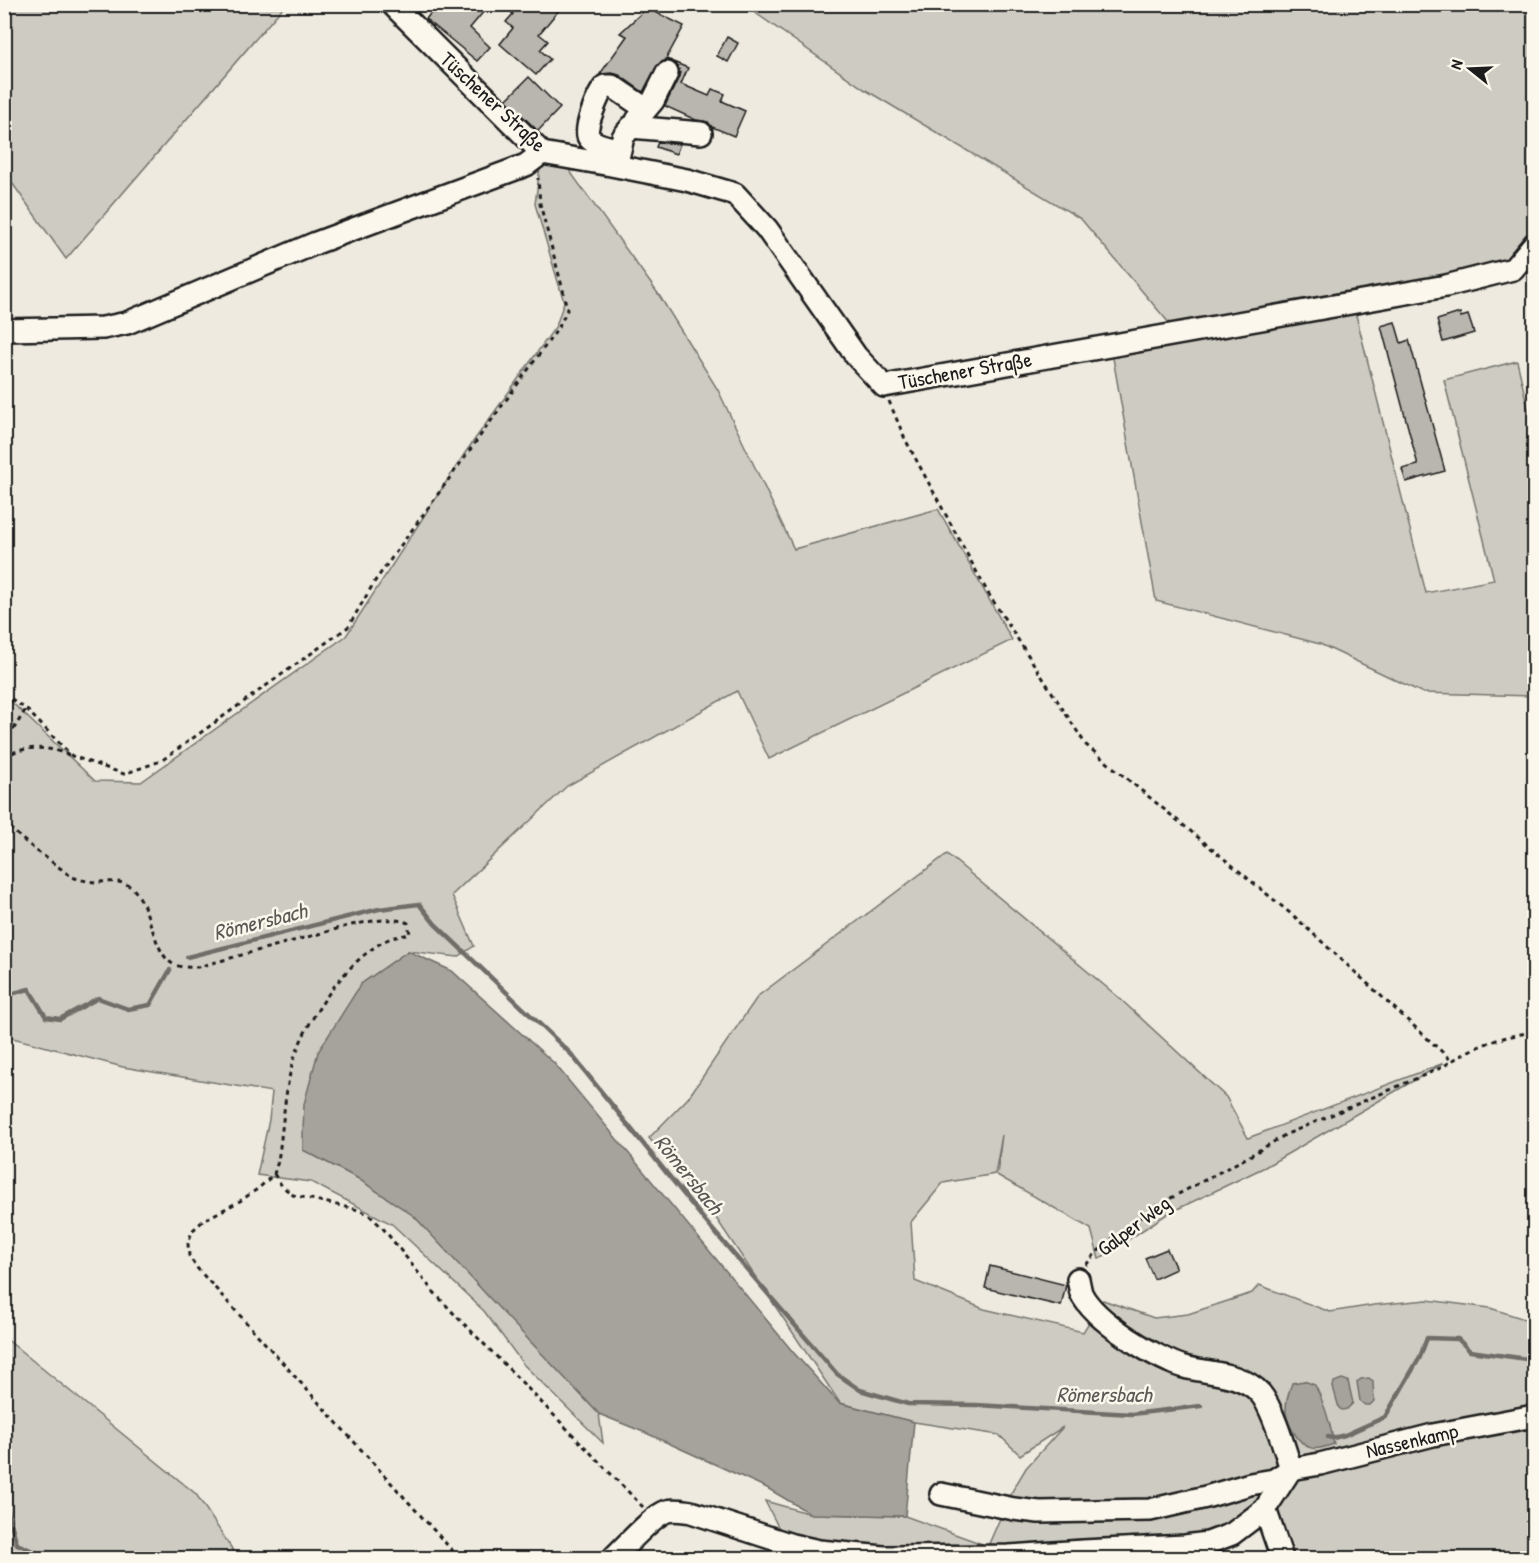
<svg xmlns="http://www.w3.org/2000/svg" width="1539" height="1563" viewBox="0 0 1539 1563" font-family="'Patrick Hand',sans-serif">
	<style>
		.green { fill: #ceccc2; stroke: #75746f; stroke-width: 1.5 }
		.water { fill: #a6a39d; stroke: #6f6d69; stroke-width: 1.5 }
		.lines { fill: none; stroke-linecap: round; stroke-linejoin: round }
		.stream { stroke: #6f6d69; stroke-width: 4.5 }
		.building { fill: #b9b6af; stroke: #1c1c1c; stroke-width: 1.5 }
		.minor-casing { stroke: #1c1c1c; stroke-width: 26 }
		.path { stroke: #1c1c1c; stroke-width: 3; stroke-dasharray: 4.5 4.5; stroke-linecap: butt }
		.minor { stroke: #fbf7ec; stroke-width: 21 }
		.labels { text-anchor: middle; stroke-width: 5; stroke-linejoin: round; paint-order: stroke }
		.street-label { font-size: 21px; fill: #1c1c1c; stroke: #fbf7ec }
		.water-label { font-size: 22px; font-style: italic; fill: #5a5956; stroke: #fbf7ec }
	</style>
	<rect width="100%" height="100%" fill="#eeeadf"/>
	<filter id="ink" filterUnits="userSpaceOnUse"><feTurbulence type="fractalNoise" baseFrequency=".0167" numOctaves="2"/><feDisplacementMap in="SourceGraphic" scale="12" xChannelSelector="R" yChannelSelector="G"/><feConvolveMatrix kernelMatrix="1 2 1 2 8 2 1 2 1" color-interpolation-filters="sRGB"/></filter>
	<g filter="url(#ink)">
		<path class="green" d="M4 5 5 4 285 5 66 259 5 173Z
			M744 5H1534V236L1509 262 1352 299 1426 593 1494 580 1444 380 1517 361 1534 435V696L1423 693 1320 644 1156 601 1110 341 1175 330 1081 219 864 89Z
			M542 153 564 163 659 295 718 390 794 549 938 509 1012 640 769 759 737 691 567 786 452 895 474 946 458 957 408 951 361 984 303 1150 357 1178 414 1216 599 1414 603 1443 523 1364 484 1311 392 1224 311 1182 257 1175 269 1120 272 1092 123 1067 5 1036 4 695 95 781 141 782 346 636 465 453 556 326 564 302 535 204Z
			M947 854 1117 996 1226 1097 1248 1138 1444 1063 1265 1167 1167 1214 1099 1259 1091 1229 997 1175 1002 1135 995 1174 943 1183 911 1222 915 1281 984 1309 1083 1332 1103 1300 1154 1318 1188 1314 1252 1293 1259 1285 1330 1312 1374 1305 1427 1300 1490 1308 1534 1322V1558H1280L1265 1519 1114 1558H794L765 1501 811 1514 905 1516 988 1546 1011 1493 1026 1468 1063 1427 1020 1455 999 1435 914 1422 840 1403 714 1215 649 1138 688 1098 758 996Z
			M5 1338 196 1494 238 1558H5Z"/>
		<path class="water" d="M408 951 452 971 554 1063 793 1352 839 1403 914 1422 905 1516 811 1514 767 1488 646 1433 599 1414 508 1318 414 1216 357 1178 303 1150V1131L304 1104 318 1052 361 984Z
			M1369 1378 1373 1381 1374 1401 1370 1405H1365L1360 1401 1357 1382 1361 1379Z
			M1342 1379 1348 1381 1353 1403 1347 1409 1342 1410 1339 1408 1333 1387 1334 1382Z
			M1304 1381 1315 1385C1325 1404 1330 1422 1334 1444 1317 1450 1308 1452 1297 1437 1282 1418 1284 1405 1292 1383Z"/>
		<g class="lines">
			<path class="stream" d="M187 957 379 909 419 904 435 924 571 1054 706 1222 837 1374 860 1390 908 1404 976 1405 1132 1414 1201 1406
				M4 992 7 995 29 989 46 1017 60 1019 98 998 128 1009 150 1005 170 970
				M1328 1437 1333 1438 1345 1435 1385 1417 1420 1357 1427 1338 1458 1339 1470 1351 1534 1360
				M4 1505 6 1506 17 1544 49 1558"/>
		</g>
		<path class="building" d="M438 4H490L470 28 490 47 477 61 426 19Z
			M503 4H564L539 34 548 41 540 50 550 59 536 75 500 44 513 28 506 22 513 14Z
			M647 8 684 26 666 59 672 61 666 60 660 63 656 67 643 92 619 75 612 73 600 74 627 36 620 33Z
			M727 37 738 43 728 62 717 56Z
			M673 62 688 68 681 84 709 96 712 89 725 94 722 101 745 111 734 136 712 127 708 122 696 120 665 106 678 79 680 73 678 67Z
			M529 77 560 108 538 131 506 100Z
			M658 142 680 144 676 154 656 147Z
			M1460 313 1461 317 1468 315 1474 333 1443 342 1437 320Z
			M1395 322 1401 343 1409 340 1445 471 1406 482 1402 469 1418 465 1381 326Z
			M1167 1249 1176 1269 1154 1279 1145 1258Z
			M990 1266 1066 1285 1061 1306 985 1288Z"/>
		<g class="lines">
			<defs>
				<path id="minor" d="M392 4 542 153 611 165 687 180 735 194 767 229 856 356 884 386 1446 286 1513 269 1534 244
					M637 120 653 101 667 73
					M620 150C611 147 596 146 589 138 582 131 599 93 605 86H612L646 109
					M617 163 623 137 631 127 701 133
					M4 330 103 328 127 323 316 243 526 165 542 153
					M941 1494 1014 1509 1039 1512 1150 1510 1206 1497 1250 1484 1274 1480 1291 1469 1320 1464 1433 1435 1534 1416
					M1265 1509 1282 1558
					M613 1558C625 1547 652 1516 667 1511 675 1509 684 1511 691 1512L792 1545 819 1551 884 1557 1009 1556 1083 1551 1185 1546 1208 1543 1232 1534 1265 1509 1291 1469C1285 1450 1273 1408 1260 1393 1243 1374 1211 1373 1188 1368 1159 1361 1094 1321 1081 1293 1080 1289 1079 1284 1078 1279"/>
			</defs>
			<use href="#minor" class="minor-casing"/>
			<path class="path" d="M889 401 905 439 988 593 1086 745 1296 918 1452 1061
				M4 694 26 709 72 756 124 774 161 761 348 627 375 581 559 327 567 310 563 290 540 204 538 178
				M4 745 26 709
				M4 757C25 745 47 746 69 755
				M4 820C18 838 37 851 56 865 62 869 68 875 75 878 81 880 90 882 97 882 111 882 125 879 135 891 151 909 154 957 175 965 183 968 191 967 198 967L351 925C369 922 391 916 408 923L410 934C401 936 391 937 383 942 344 963 304 1023 292 1065 284 1096 283 1129 278 1161L274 1174 259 1188 240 1201 204 1220 192 1231 188 1244 189 1256 197 1268 459 1558
				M274 1174 282 1186 293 1195 359 1210 370 1216 382 1227 432 1290 457 1317 508 1368 643 1507
				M1086 1265 1095 1254 1108 1242 1156 1206 1246 1158 1285 1135 1443 1067C1470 1047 1502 1036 1534 1032"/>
			<use href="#minor" class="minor"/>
		</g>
	</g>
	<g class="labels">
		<g class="street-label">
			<text transform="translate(493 102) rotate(43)" y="7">Tüschener Straße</text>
			<text transform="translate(965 371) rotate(-10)" y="7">Tüschener Straße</text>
			<text transform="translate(1134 1226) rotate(-37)" y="7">Galper Weg</text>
			<text transform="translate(1412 1441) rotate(-13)" y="7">Nassenkamp</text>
		</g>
		<g class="water-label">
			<text transform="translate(260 921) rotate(-14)" y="8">Römersbach</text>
			<text transform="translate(689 1174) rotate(51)" y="8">Römersbach</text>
			<text x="1104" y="1402">Römersbach</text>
		</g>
	</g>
	<rect width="1539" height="1563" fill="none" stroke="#fbf7ec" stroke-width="24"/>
	<rect x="12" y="12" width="1515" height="1539" fill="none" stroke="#1c1c1c" stroke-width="2" filter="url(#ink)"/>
	<g transform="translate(1470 69) rotate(288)" stroke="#fbf7ec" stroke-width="4.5" paint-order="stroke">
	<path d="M0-4.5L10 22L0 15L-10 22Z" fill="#1c1c1c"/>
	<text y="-9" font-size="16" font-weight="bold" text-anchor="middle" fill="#1c1c1c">N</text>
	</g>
</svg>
